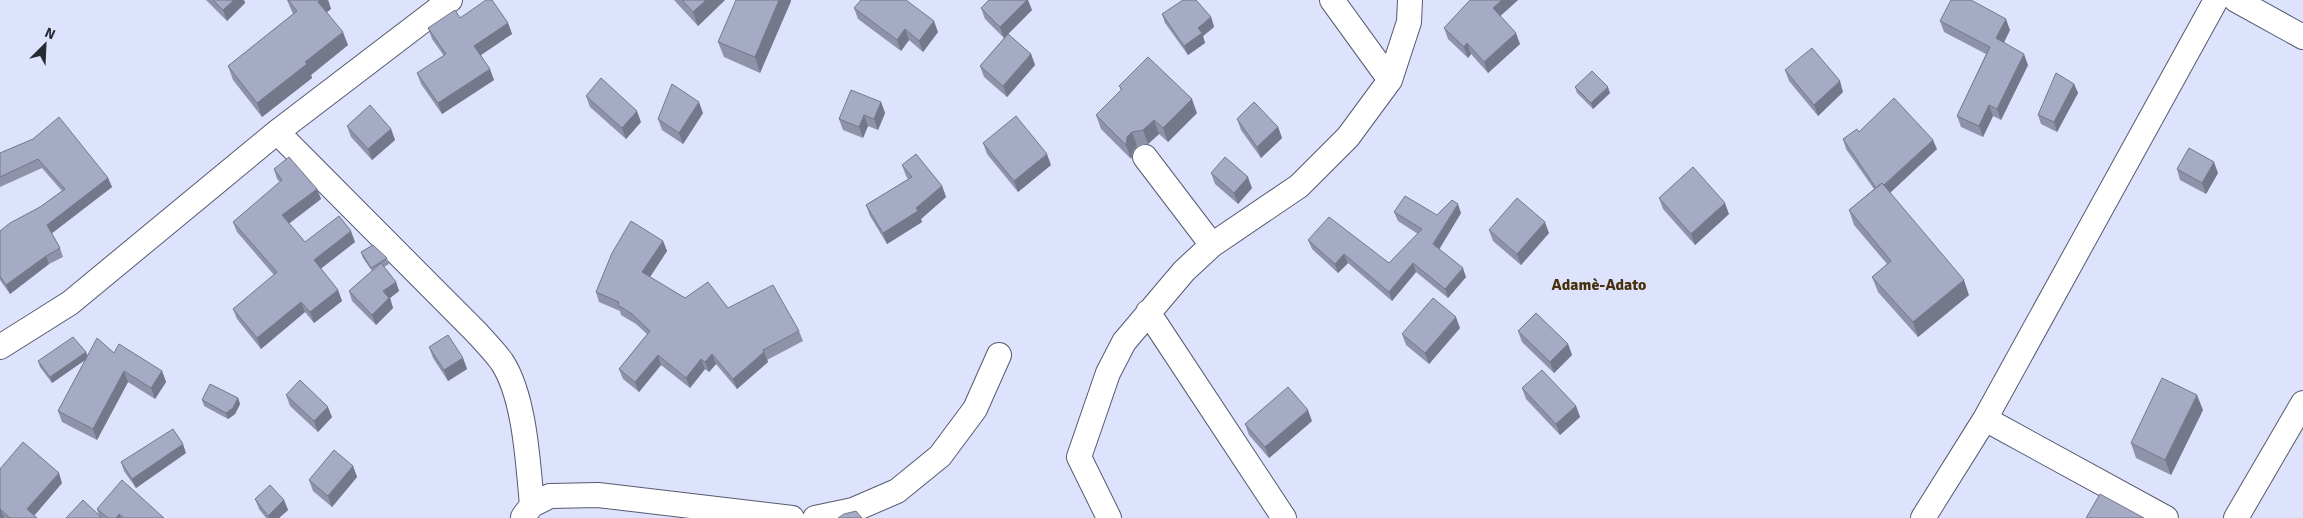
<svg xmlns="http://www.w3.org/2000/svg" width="2303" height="518" viewBox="0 0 2303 518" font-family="Signika,sans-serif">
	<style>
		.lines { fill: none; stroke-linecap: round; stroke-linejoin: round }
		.minor-casing { stroke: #565a70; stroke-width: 26 }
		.minor { stroke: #fff; stroke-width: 24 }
		.wall { fill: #8f93a9 }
		.shaded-wall { fill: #74788a }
		.building { fill: #a6abc5; stroke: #74788a }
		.labels { text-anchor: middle; stroke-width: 4; stroke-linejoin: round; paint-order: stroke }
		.neighbourhood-label { font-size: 16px; font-weight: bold; fill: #47310c; stroke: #dde2fd }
	</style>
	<rect width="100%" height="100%" fill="#dde2fd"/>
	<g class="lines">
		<defs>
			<path id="minor" d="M1332 0 1390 80
				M2236 0 2303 37
				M277 132 477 333C485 342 495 352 502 362 525 397 528 464 532 505
				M1145 157 1212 245
				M1148 312 1284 518
				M0 347 70 303 277 132 450 0
				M1985 419 2166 518
				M523 517 532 505 550 496 598 495 792 518
				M815 518 853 510 897 491 940 456 975 409 999 355
				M1109 518 1079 457 1108 373 1124 342 1184 271 1212 245 1299 186 1348 137 1390 80 1409 22 1410 0
				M1923 518 1985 419 2216 0
				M2236 518 2303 403"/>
		</defs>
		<use href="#minor" class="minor-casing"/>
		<use href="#minor" class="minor"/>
	</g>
	<path class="wall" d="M206 0H244L245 3 227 21Z
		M287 0H328L331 9 327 12 348 45 311 75 312 78 262 117 233 80 228 66 293 14Z
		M674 0H725L698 26Z
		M1470 0H1518L1500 16 1520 44 1488 73 1471 54 1468 58 1448 39 1444 28Z
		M791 1 760 73 724 57 718 42Z
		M854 8 938 32 923 52 909 40 901 51 858 19Z
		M981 8 1032 10 1008 34 1031 54 1035 65 1007 97 984 77 980 66 1004 38 985 19Z
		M1162 14 1211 17 1214 27 1203 36 1205 43 1188 55 1165 23Z
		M460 18 508 23 512 34 481 55 494 80 442 114 421 84 417 73 444 56 432 39 428 28Z
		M1940 21 2010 30 2004 43 2028 65 2001 120 1993 116 1983 137 1961 127 1957 116 1986 54 1944 32Z
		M1785 70 1843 92 1818 116 1789 81Z
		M2074 84 2078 93 2057 132 2041 124 2038 115Z
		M1119 86 1197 113 1168 142 1159 134 1148 144 1137 146 1133 151 1131 159 1101 129 1096 115 1121 90Z
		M1575 87 1610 93 1593 109 1577 93Z
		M586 96 641 122 626 139 590 107Z
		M881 102 885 113 878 130 868 126 863 138 843 130 839 119Z
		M703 113 683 144 662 130 658 119Z
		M1237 119 1278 127 1282 138 1261 158 1241 130Z
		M347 126 391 129 395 140 372 160 351 137Z
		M1859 132 1937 149 1890 193 1969 295 1918 337 1878 292 1872 277 1887 264 1854 225 1849 210 1874 189 1846 149 1843 139Z
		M33 139 108 178 112 187 52 233 60 248 63 257 49 264 10 294 0 280V231L40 207 62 191 42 168 0 187V153Z
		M983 143 1051 165 1018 192 987 154Z
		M902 165 942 186 946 197 921 219 922 222 887 244 870 216 866 205 908 179 906 176Z
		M274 169 317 189 321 199 289 223 305 242H355L321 268 338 290 342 301 314 323 305 312 261 349 237 319 233 309 274 275 237 232 233 222 280 182 277 179Z
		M2177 169 2218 173 2206 194 2180 180Z
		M1211 173 1252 188 1238 204 1215 184Z
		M1659 198 1729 214 1695 245 1663 209Z
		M1394 212 1437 215 1461 213 1439 249 1466 277 1448 298 1416 272 1392 301 1348 263 1338 273 1312 249 1308 240 1389 263 1418 234 1398 221Z
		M1489 230 1549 233 1521 265 1493 241Z
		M663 241 667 251 650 277 685 298 728 308 799 331 803 341 767 360 768 362 737 389 716 364 709 372 705 369 690 388 661 365 639 392 623 379 619 369 647 334 636 324 621 315 620 311 599 302 596 292Z
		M361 252 387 258 389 264 384 267 396 282 399 291 390 298 393 308 376 325 352 301 349 291 372 271 363 258Z
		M1460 328 1429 364 1406 345 1402 334Z
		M1518 331 1568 344 1572 355 1554 373 1522 342Z
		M429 347 463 358 467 369 448 381 433 358Z
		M86 352 87 355 114 353 162 371 166 382 155 399 128 382 97 440 62 422 58 411 85 360 52 383 40 367 38 361Z
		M1522 388 1576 406 1580 417 1560 435 1526 399Z
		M286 395 332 417 318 432 290 406Z
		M238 398 240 404 235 414 228 419 204 406 202 400Z
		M2203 410 2171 475 2136 458 2131 443Z
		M1312 421 1269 458 1249 435 1245 424Z
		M186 453 136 488 124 471 121 462Z
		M353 466 357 477 332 507 313 491 309 480Z
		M0 469 62 483 34 516 37 518H0Z
		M255 499 284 500 288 510 279 518H266L259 509Z
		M97 509 164 518H66L99 516Z"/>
	<path class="shaded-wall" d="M234 0H244L245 3 227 21 223 10Z
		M320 0H328L331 9 323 15 318 2Z
		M706 0H725L698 26 693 12Z
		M779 0H791V1L760 73 755 57Z
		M1027 0H1028L1032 10 1004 38 1000 27Z
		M1502 0H1518L1497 19 1493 8Z
		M1211 17 1214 27 1203 36 1205 43 1188 55 1184 46 1198 28Z
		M2006 19 2010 30 2000 49 1996 38Z
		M934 21 938 32 923 52 919 41Z
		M508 23 512 34 478 57 474 46Z
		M905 29 909 40 901 51 897 40Z
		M343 32 348 45 311 75 312 78 262 117 257 103 305 62Z
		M1516 33 1520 44 1488 73 1484 62Z
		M1467 43 1471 54 1468 58 1464 47Z
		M1031 54 1035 65 1007 97 1003 86Z
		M2024 54 2028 65 2001 120 1997 109Z
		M490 69 494 80 442 114 438 103Z
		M1840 81 1843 92 1818 116 1814 105Z
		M2074 84 2078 93 2057 132 2054 122Z
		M1608 87 1610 93 1593 109 1591 103Z
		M1192 99 1197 113 1168 142 1163 128Z
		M699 102 703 113 683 144 679 133Z
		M881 102 885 113 878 130 874 119Z
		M1989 105 1993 116 1983 137 1979 126Z
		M637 111 641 122 626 139 622 128Z
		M864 115 868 126 863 138 859 127Z
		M1154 120 1159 134 1148 144 1143 130Z
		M1278 127 1282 138 1261 158 1257 147Z
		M391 129 395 140 372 160 368 149Z
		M1132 132 1137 146 1133 151 1131 159 1126 145 1127 137Z
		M1933 140 1937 149 1882 200 1878 191Z
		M1047 154 1051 165 1018 192 1014 181Z
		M2214 162 2218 173 2206 194 2202 183Z
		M1248 177 1252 188 1238 204 1234 193Z
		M108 178 112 187 51 234 47 225Z
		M942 186 946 197 921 219 922 222 887 244 883 233 916 208Z
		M317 189 321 199 286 226 282 215Z
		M1725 203 1729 214 1695 245 1691 234Z
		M1458 204 1461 213 1437 253 1433 244Z
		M1545 222 1549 233 1521 265 1517 254Z
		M351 231 355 242 318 271 314 260Z
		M663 241 667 251 646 283 642 272Z
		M1344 254 1348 263 1338 273 1335 264Z
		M46 256 49 264 10 294 6 285Z
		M1413 263 1416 272 1392 301 1389 292Z
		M1463 268 1466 277 1448 298 1445 289Z
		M1964 280 1969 295 1918 337 1913 322Z
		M396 282 399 291 390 298 393 308 376 325 372 315 383 291Z
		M338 290 342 301 314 323 310 312Z
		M301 302 305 312 261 349 257 338Z
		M1456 317 1460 328 1429 364 1425 353Z
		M1568 344 1572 355 1554 373 1550 362Z
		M86 352 88 358 52 383 50 377Z
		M764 352 768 362 737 389 733 379Z
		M712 354 716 364 709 372 705 362Z
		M658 355 661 365 639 392 635 382Z
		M463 358 467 369 448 381 444 370Z
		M701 359 705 369 690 388 686 378Z
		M124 371 128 382 97 440 93 429Z
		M162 371 166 382 155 399 151 388Z
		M2197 395 2203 410 2171 475 2165 460Z
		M238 398 240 404 235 414 228 419 226 413Z
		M1576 406 1580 417 1560 435 1556 424Z
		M328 407 332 417 318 432 314 421Z
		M1308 410 1312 421 1269 458 1265 447Z
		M183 444 186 453 136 488 132 479Z
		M353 466 357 477 332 507 328 496Z
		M59 473 62 483 32 518 27 509Z
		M284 500 288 510 279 518H269L268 516Z
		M0 508 4 518H0Z
		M119 514 121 518H116Z"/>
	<path class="building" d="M213 0H234L223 10Z
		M288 0H320L318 2 343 32 305 62 307 64 257 103 228 66 297 11Z
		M486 0H492L508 23 474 46 490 69 438 103 417 73 446 54 428 28 455 10 460 18Z
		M682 0H706L693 12Z
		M736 0H779L755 57 718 42Z
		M861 0H906L934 21 919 41 905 29 897 40 854 8Z
		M989 0H1027L1000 27 981 8Z
		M1183 0H1196L1211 17 1198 28 1202 33 1184 46 1162 14Z
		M1470 0H1502L1493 8 1516 33 1484 62 1467 43 1464 47 1444 28Z
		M1951 0H1971L2006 19 1996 38 2024 54 1997 109 1989 105 1979 126 1957 116 1990 47 1940 21Z
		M1008 34 1031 54 1003 86 980 66Z
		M1812 48 1840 81 1814 105 1785 70Z
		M1148 57 1192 99 1163 128 1154 120 1143 130 1132 132 1127 137 1126 145 1096 115 1122 89 1119 86Z
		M1592 71 1608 87 1591 103 1575 87Z
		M2056 73 2074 84 2054 122 2038 115Z
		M601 78 637 111 622 128 586 96Z
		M672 84 699 102 679 133 658 119Z
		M851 90 881 102 874 119 864 115 859 127 839 119Z
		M1894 98 1933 140 1884 185 1882 183 1876 188 1843 139 1857 129 1859 132Z
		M1254 102 1278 127 1257 147 1237 119Z
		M370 105 391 129 368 149 347 126Z
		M1016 116 1047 154 1014 181 983 143Z
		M59 117 108 178 47 225 60 248 46 256 6 285 0 276V231L10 223 40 207 65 189 38 159 0 177V153L33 139Z
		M2189 148 2214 162 2202 183 2177 169Z
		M916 154 942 186 916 208 918 211 883 233 866 205 912 177 902 165Z
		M289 157 317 189 282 215 305 242 339 216 351 231 314 260 338 290 310 312 301 302 257 338 233 309 277 272 233 222 282 180 274 169Z
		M1225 157 1248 177 1234 193 1211 173Z
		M1693 167 1725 203 1691 234 1659 198Z
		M1882 183 1964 280 1913 322 1872 277 1891 261 1849 210Z
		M1405 196 1437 215 1452 200 1458 204 1433 244 1463 268 1445 289 1413 263 1389 292 1344 254 1335 264 1308 240 1329 217 1389 263 1422 229 1394 212Z
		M1517 198 1545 222 1517 254 1489 230Z
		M631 221 663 241 642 272 685 298 708 282 728 308 773 285 799 331 763 350 764 352 733 379 712 354 705 362 701 359 686 378 658 355 635 382 619 369 650 331 632 314 618 305 619 302 596 292 612 253Z
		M373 245 387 258 371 268 361 252Z
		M381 263 396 282 383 291 389 298 372 315 349 291Z
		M1433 298 1456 317 1425 353 1402 334Z
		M1536 313 1568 344 1550 362 1518 331Z
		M448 335 463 358 444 370 429 347Z
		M73 337 86 352 50 377 38 361Z
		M97 338 114 353 119 344 162 371 151 388 124 371 93 429 58 411Z
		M1542 370 1576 406 1556 424 1522 388Z
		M2162 378 2197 395 2165 460 2131 443Z
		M300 380 328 407 314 421 286 395Z
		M210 384 238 398 233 408 226 413 202 400Z
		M1288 387 1308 410 1265 447 1245 424Z
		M173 429 183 444 132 479 121 462Z
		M23 442 59 473 27 509 37 518H10L0 509V469Z
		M334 450 353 466 328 496 309 480Z
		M122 480 164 518H124L119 514 116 518H108L97 509Z
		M270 485 284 500 268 516 255 499Z
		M2100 494 2144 518H2086Z
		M83 500 101 517 99 518H66Z
		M856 511 862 518H838L844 514Z"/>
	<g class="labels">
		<g class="neighbourhood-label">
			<text x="1599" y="290">Adamè-Adato</text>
		</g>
	</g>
	<g transform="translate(45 45) rotate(24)" stroke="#dde2fd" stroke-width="4" paint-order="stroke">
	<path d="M0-4L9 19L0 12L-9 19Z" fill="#272933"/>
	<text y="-8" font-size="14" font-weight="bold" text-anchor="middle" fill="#272933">N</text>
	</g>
</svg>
